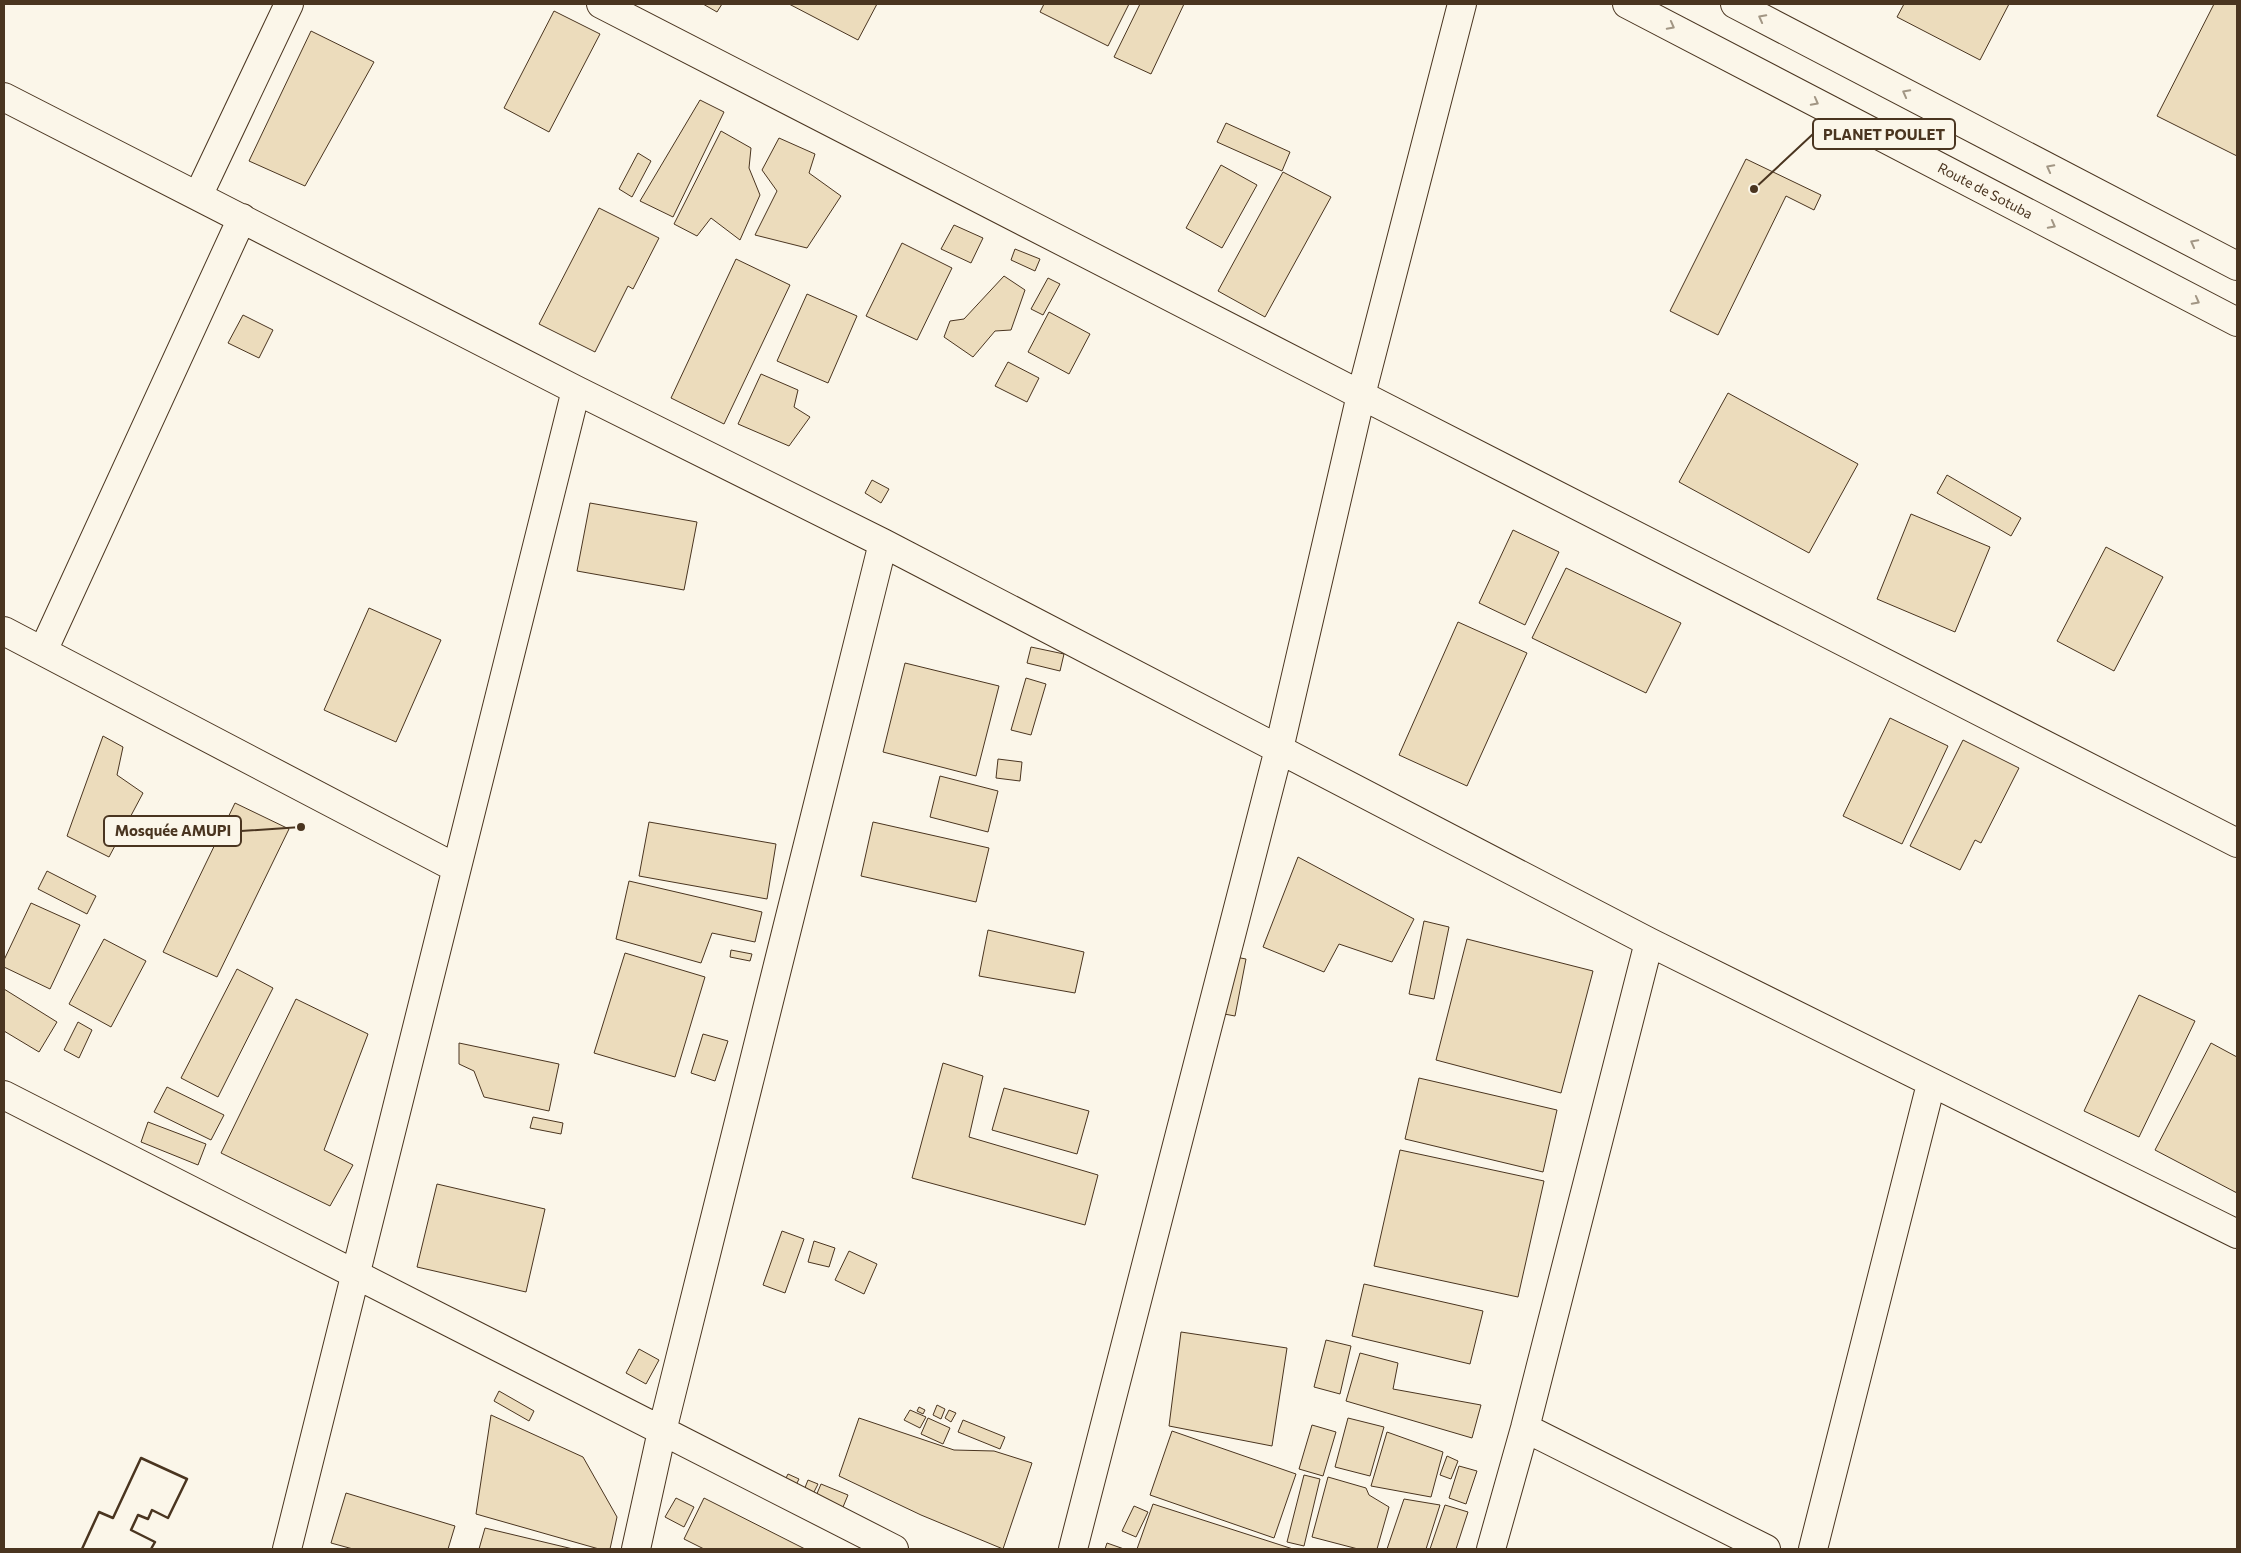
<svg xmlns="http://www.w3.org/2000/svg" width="2241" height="1553" viewBox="0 0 2241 1553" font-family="Commissioner,sans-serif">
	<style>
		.building { fill: #ecdcbc; stroke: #4a3520 }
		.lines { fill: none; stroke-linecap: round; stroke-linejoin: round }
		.minor-casing { stroke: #4a3520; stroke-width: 30 }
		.major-casing { stroke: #4a3520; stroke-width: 30 }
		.minor { stroke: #fbf6e9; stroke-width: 28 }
		.major { stroke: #fbf6e9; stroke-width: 28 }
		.wall { stroke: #4a3520; stroke-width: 2.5 }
		.oneway { stroke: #a29684 }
		.labels { text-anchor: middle; stroke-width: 4; stroke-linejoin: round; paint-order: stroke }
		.street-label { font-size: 14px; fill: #4a3520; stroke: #fbf6e9 }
		.leader { fill: none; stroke: #4a3520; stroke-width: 2 }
		.callout-dot { fill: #4a3520; stroke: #fbf6e9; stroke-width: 2 }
		.callout { fill: #fbf6e9; stroke: #4a3520; stroke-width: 2 }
		.callout-label { font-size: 15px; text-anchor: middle; font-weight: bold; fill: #4a3520 }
	</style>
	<rect width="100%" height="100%" fill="#fbf6e9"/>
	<path class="building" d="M703 4H722L717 12Z
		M789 4H877L858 40Z
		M1044 4H1129L1108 46 1040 12Z
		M1140 4H1184L1151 74 1114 57Z
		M1904 4H2009L1980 60 1897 17Z
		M2214 4H2237V156L2157 116Z
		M554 11 600 34 549 132 504 108Z
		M311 31 374 62 305 186 249 161Z
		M700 100 724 112 673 217 640 201Z
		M1226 123 1290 152 1282 171 1217 142Z
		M721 131 751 148 749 168 760 195 740 240 711 218 697 236 674 224Z
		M779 138 815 154 809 173 841 196 807 248 755 235 777 191 762 170Z
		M638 153 651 161 632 197 619 189Z
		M1746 159 1821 195 1814 210 1786 196 1718 335 1670 311Z
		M1221 165 1257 185 1222 248 1186 228Z
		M1283 172 1331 197 1265 317 1218 291Z
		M599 208 659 238 633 289 628 286 595 352 539 324Z
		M954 225 983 238 971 263 941 249Z
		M902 243 952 268 917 340 866 316Z
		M1015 249 1040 259 1035 271 1011 260Z
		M736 259 790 285 724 424 671 398Z
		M1004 276 1025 290 1011 330 995 331 973 357 944 337 950 321 964 319Z
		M1048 278 1060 284 1043 315 1031 309Z
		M807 294 857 316 828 383 777 361Z
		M1049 312 1090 334 1069 374 1028 352Z
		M243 315 273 330 259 358 228 343Z
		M1008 362 1039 378 1027 402 995 386Z
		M761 374 798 390 794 407 810 417 789 446 738 424Z
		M1728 393 1858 464 1809 553 1679 482Z
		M1947 475 2021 518 2011 536 1937 493Z
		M872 480 889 489 881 503 865 493Z
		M590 503 697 522 684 590 577 571Z
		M1911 514 1990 547 1955 632 1877 599Z
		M1513 530 1559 552 1525 625 1479 603Z
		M2106 547 2163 577 2114 671 2057 641Z
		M1566 568 1681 623 1646 693 1532 638Z
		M369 608 441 640 396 742 324 710Z
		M1458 622 1527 653 1467 786 1399 755Z
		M1031 647 1064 654 1060 671 1027 663Z
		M905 663 999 686 976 776 883 752Z
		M1026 678 1046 684 1031 735 1011 730Z
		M1890 718 1948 746 1902 844 1843 816Z
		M103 736 123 747 117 775 143 793 109 857 67 836Z
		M1963 740 2019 768 1981 843 1975 840 1960 870 1910 846Z
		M998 759 1022 762 1020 781 996 778Z
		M940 776 998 791 988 832 930 817Z
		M235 803 289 829 217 977 163 952Z
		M649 822 776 844 767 899 639 876Z
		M873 822 989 848 976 902 861 876Z
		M1298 857 1414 919 1392 962 1339 944 1324 972 1263 947Z
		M47 871 96 896 87 914 38 889Z
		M629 881 762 912 755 942 712 933 701 963 616 939Z
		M31 903 80 925 50 989 4 967V960Z
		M1424 921 1449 927 1434 999 1409 994Z
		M988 930 1084 952 1075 993 979 976Z
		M104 939 146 961 111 1027 69 1004Z
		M1467 939 1593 971 1561 1093 1436 1060Z
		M731 950 752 954 750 961 730 957Z
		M625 953 705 977 675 1077 594 1053Z
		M1230 956 1246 959 1235 1016 1219 1013Z
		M237 969 273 988 218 1097 181 1078Z
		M4 989 57 1022 39 1052 4 1031Z
		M2139 995 2195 1021 2139 1137 2084 1111Z
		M296 999 368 1034 324 1150 353 1165 330 1206 221 1153Z
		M78 1022 92 1030 79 1058 64 1050Z
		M703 1034 728 1041 715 1081 691 1073Z
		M459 1043 559 1064 549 1111 484 1097 474 1071 459 1064Z
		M2211 1043 2237 1057V1193L2155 1150Z
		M943 1063 983 1076 969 1137 1098 1175 1085 1225 912 1178Z
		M1419 1078 1557 1110 1543 1172 1405 1139Z
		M167 1087 224 1115 211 1140 154 1112Z
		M1004 1088 1089 1111 1077 1154 992 1130Z
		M533 1117 563 1123 561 1134 530 1128Z
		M148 1122 206 1144 198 1165 141 1142Z
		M1400 1150 1544 1181 1518 1297 1374 1266Z
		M437 1184 545 1209 526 1292 417 1267Z
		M782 1231 804 1239 785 1293 763 1285Z
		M814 1241 835 1248 829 1267 808 1262Z
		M849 1251 877 1264 864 1294 835 1280Z
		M1364 1284 1483 1311 1470 1364 1352 1336Z
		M1181 1332 1287 1348 1272 1446 1169 1426Z
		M1326 1340 1351 1346 1340 1394 1314 1387Z
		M639 1349 659 1360 646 1384 626 1373Z
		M1360 1353 1398 1363 1393 1389 1481 1405 1472 1438 1346 1401Z
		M499 1391 534 1411 529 1421 494 1401Z
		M937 1405 945 1409 941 1419 933 1415Z
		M919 1407 925 1410 923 1414 917 1411Z
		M910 1410 926 1417 920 1428 904 1420Z
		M949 1410 956 1413 951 1422 945 1418Z
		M491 1415 583 1457 617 1517 610 1549H599L476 1514Z
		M859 1418 954 1450 994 1451 1032 1463 1003 1549 921 1515 839 1476Z
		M928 1418 950 1428 943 1444 921 1434Z
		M1348 1418 1384 1427 1370 1476 1335 1467Z
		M963 1420 1005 1437 1000 1449 958 1432Z
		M1312 1425 1336 1432 1323 1476 1299 1469Z
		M1172 1431 1296 1474 1274 1538 1150 1495Z
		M1387 1432 1443 1452 1431 1497 1371 1486Z
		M1447 1456 1458 1461 1451 1479 1440 1475Z
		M1459 1466 1477 1471 1466 1504 1449 1498Z
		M788 1474 799 1479 792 1493 781 1488Z
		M1304 1475 1320 1479 1304 1546 1287 1542Z
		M1328 1477 1366 1488 1369 1495 1389 1507 1377 1549H1358L1312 1537Z
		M808 1480 818 1484 811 1498 802 1495Z
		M821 1484 848 1495 843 1507 816 1496Z
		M346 1493 455 1526 448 1549H353L331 1543Z
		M676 1498 694 1507 684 1527 665 1517Z
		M704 1498 805 1549H704L684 1539Z
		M1404 1499 1440 1505 1426 1549H1387Z
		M1153 1504 1293 1549H1137Z
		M1445 1505 1468 1512 1456 1549H1430Z
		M1134 1506 1148 1512 1136 1537 1122 1531Z
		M485 1528 573 1549H479Z
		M1107 1543 1124 1549H1105Z"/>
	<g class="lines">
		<defs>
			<path id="minor" d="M601 4 1361 395 2237 843
				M4 97 576 390 883 543 1649 942 2237 1234
				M198 196 289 4
				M4 631 456 868
				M43 651 242 218
				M4 1095 894 1549
				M1525 1428 1766 1549
				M287 1549C386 1164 479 777 576 390
				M636 1549 662 1431 883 543
				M1073 1549 1279 749 1361 395 1462 4
				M1491 1549 1525 1428 1649 942
				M1813 1549 1931 1084"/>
			<g id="major">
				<path id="s1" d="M1627 4 2237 322"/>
				<path d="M1735 4 2237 266"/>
			</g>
		</defs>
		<use href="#minor" class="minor-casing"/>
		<use href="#major" class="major-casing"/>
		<use href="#minor" class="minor"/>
		<use href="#major" class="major"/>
		<path class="wall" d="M82 1549 99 1512 113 1518 141 1458 187 1479 168 1518 152 1510 148 1519 138 1515 131 1530 155 1542 151 1549"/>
	</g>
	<defs><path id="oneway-chevron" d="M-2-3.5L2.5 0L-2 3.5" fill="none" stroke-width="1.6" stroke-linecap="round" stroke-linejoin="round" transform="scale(1.25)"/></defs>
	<g class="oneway">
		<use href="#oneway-chevron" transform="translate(1762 18) rotate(-152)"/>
		<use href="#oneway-chevron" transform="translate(1671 26) rotate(28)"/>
		<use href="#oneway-chevron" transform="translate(1906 93) rotate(-152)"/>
		<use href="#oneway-chevron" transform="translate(1815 102) rotate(28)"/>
		<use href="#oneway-chevron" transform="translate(2050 168) rotate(-152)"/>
		<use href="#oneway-chevron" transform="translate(2052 225) rotate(28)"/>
		<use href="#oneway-chevron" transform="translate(2194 243) rotate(-152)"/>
		<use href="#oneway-chevron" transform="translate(2196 301) rotate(28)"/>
	</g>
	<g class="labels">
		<g class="street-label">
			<text dy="5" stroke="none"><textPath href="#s1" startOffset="404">Route de Sotuba</textPath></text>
		</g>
	</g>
	<path class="leader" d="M1754 189L1813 134M301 827L241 831"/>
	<g class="callout-dot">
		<circle cx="1754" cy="189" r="5"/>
		<circle cx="301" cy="827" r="5"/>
	</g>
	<g class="callout">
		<rect x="1813" y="119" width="142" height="30" rx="5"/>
		<rect x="104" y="816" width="137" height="30" rx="5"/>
	</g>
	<g class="callout-label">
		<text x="1884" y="140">PLANET POULET</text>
		<text x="173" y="836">Mosquée AMUPI</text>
	</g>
	<rect width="2241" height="1553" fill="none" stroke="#4a3520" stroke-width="10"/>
</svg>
